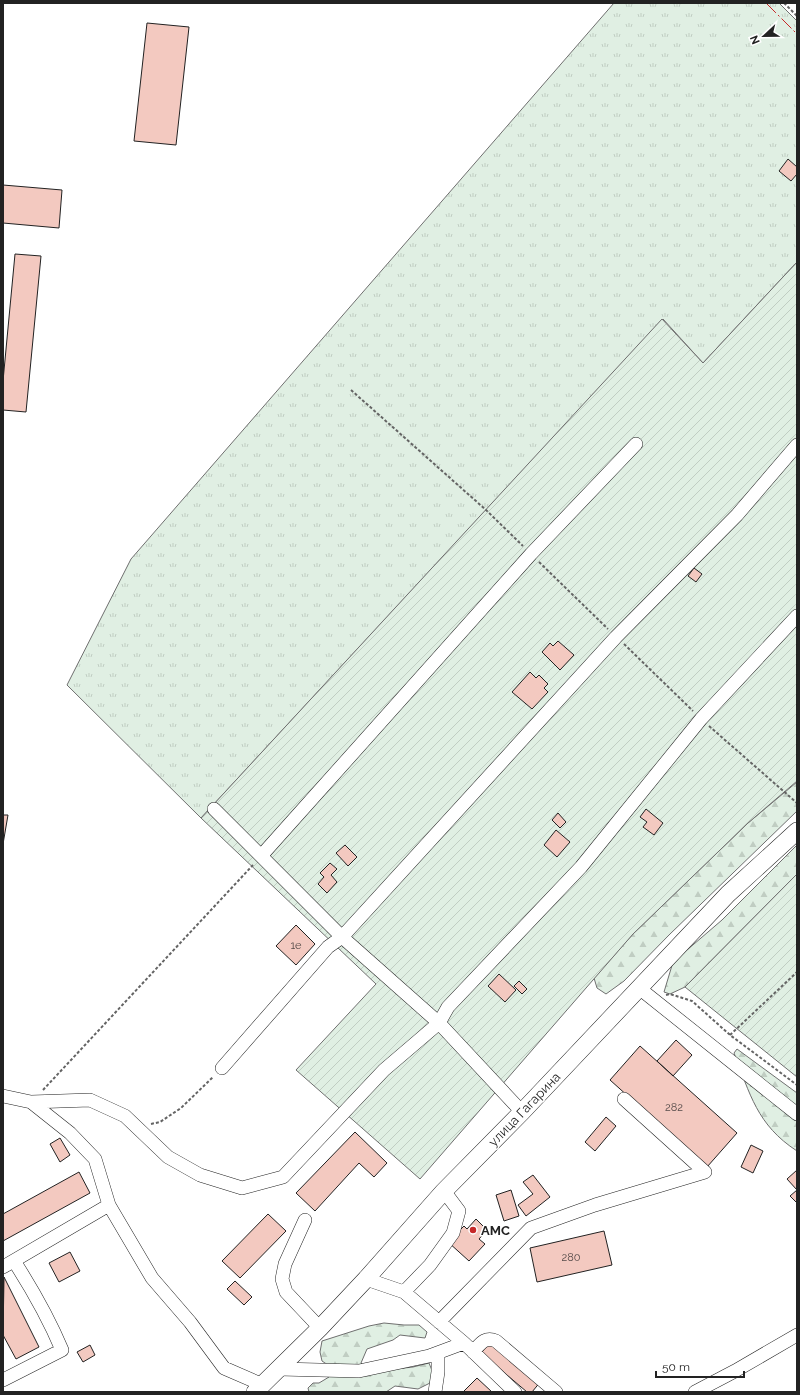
<svg xmlns="http://www.w3.org/2000/svg" width="800" height="1395" viewBox="0 0 800 1395" font-family="Raleway,sans-serif">
	<style>
		.grass { fill: url(#grass-tufts); stroke: #6f6f6f }
		.forest { fill: url(#forest-firs); stroke: #6f6f6f }
		.garden { fill: url(#garden-furrows); stroke: #6f6f6f }
		.building { fill: #f3c9c0; stroke: #222 }
		.lines { fill: none; stroke-linecap: round; stroke-linejoin: round }
		.minor-casing { stroke: #222; stroke-width: 14 }
		.major-casing { stroke: #222; stroke-width: 18 }
		.path { stroke: #646464; stroke-width: 2; stroke-dasharray: 3 2; stroke-linecap: butt }
		.minor { stroke: #fff; stroke-width: 13 }
		.major { stroke: #fff; stroke-width: 17 }
		.power { stroke: #c62828; stroke-width: 1; stroke-dasharray: 14 3 2 3; stroke-linecap: butt }
		.poi-dot { fill: #c62828; stroke: #fff; stroke-width: 1.5 }
		.labels { text-anchor: middle; stroke-width: 3; stroke-linejoin: round; paint-order: stroke }
		.number-label { font-size: 11px; fill: #564c4a }
		.street-label { font-size: 13px; fill: #222; stroke: #fff }
		.poi-label { font-size: 13px; font-weight: bold; fill: #222; stroke: #fff; text-anchor: start }
	</style>
	<defs>
		<pattern id="grass-tufts" width="24" height="20" patternUnits="userSpaceOnUse"><rect width="24" height="20" fill="#e0efe3"/><path d="M3 7l-1-3M5 7V3M7 7l1-3M15 17l-1-3M17 17v-4M19 17l1-3" fill="none" stroke="#c0cdc2"/></pattern>
		<pattern id="forest-firs" width="22" height="20" patternUnits="userSpaceOnUse"><rect width="22" height="20" fill="#e0efe3"/><path d="M5 1l3.5 6h-7zM16 11l3.5 6h-7z" fill="#c0cdc2"/></pattern>
		<pattern id="garden-furrows" width="10" height="10" patternUnits="userSpaceOnUse"><rect width="10" height="10" fill="#e0efe3"/><path d="M-1 1l2-2M0 10L10 0M9 11l2-2" fill="none" stroke="#c0cdc2"/></pattern>
	</defs>
	<rect width="100%" height="100%" fill="#fff"/>
	<path class="grass" d="M614 3H779L797 21V262L703 363 663 319 201 818 67 685 131 559Z"/>
	<path class="forest" d="M797 782V811L669 935 624 981 606 994 597 988 594 978 633 934 748 823Z
		M797 845V874L685 987 670 994 664 992 673 962 722 920Z
		M737 1049 797 1093V1151C757 1125 750 1094 734 1053Z
		M384 1323 404 1325H419L427 1332 425 1338 400 1335 393 1340 367 1349 361 1363 369 1372 413 1367 429 1363 433 1373 430 1383 418 1389 395 1386 386 1392H309L308 1388 313 1383H319L329 1377 328 1365 322 1361 320 1352 322 1341 369 1326Z"/>
	<path class="garden" d="M797 262V781L748 823 633 934 420 1179 296 1070 376 984 201 818 662 319 703 363Z
		M797 874V1077L685 987Z"/>
	<path class="building" d="M147 23 189 27 176 145 134 141Z
		M788 159 797 167V174L791 181 779 171Z
		M3 185 62 190 59 228 3 223Z
		M15 254 41 256 26 412 3 410V381Z
		M694 568 702 574 696 582 688 576Z
		M558 641 574 655 560 670 542 652 550 643 553 646Z
		M530 672 536 678 539 675 548 684 544 688 548 692 532 709 512 692Z
		M646 809 663 823 654 835 643 827 647 822 640 817Z
		M558 813 566 822 560 828 552 820Z
		M3 815H8L3 844Z
		M556 830 570 842 557 857 544 845Z
		M345 845 357 857 348 866 336 853Z
		M330 863 337 869 331 875 337 882 327 893 318 884 324 877 320 873Z
		M296 925 315 944 296 965 276 946Z
		M499 974 516 990 505 1002 488 986Z
		M519 981 527 989 522 994 514 986Z
		M676 1040 692 1055 673 1076 657 1061Z
		M640 1046 737 1133 707 1167 610 1080Z
		M606 1117 616 1126 595 1151 585 1142Z
		M355 1132 387 1163 374 1177 359 1163 315 1211 296 1193Z
		M60 1138 70 1155 60 1162 50 1144Z
		M751 1145 763 1151 753 1173 741 1167Z
		M797 1170V1203L790 1196 797 1190 787 1179Z
		M79 1172 90 1193 3 1241V1214Z
		M533 1175 550 1197 526 1216 518 1205 533 1194 523 1182Z
		M511 1190 519 1216 504 1221 496 1195Z
		M268 1214 286 1231 240 1278 222 1261Z
		M476 1219 487 1230 479 1239 485 1244 469 1261 448 1242 464 1226 467 1229Z
		M604 1231 612 1265 537 1282 530 1248Z
		M70 1252 80 1271 59 1282 49 1263Z
		M4 1277 39 1347 16 1359 3 1335Z
		M235 1281 252 1297 244 1305 227 1289Z
		M492 1340 541 1381 532 1392H527L481 1353Z
		M90 1345 95 1355 83 1362 77 1352Z
		M477 1378 492 1392H463Z"/>
	<g class="lines">
		<defs>
			<path id="minor" d="M214 809 342 937 439 1023 522 1112
				M261 856 531 554 636 444
				M639 988 797 1114
				M222 1068 328 947 342 937 616 637 737 515 797 445
				M3 1096 31 1102 90 1100 125 1116 168 1157 200 1175 242 1188 283 1177 384 1070 439 1023 448 1007 581 867 701 719 797 616
				M31 1102 70 1133 95 1159 109 1205
				M305 1220 285 1264 282 1279 286 1292 320 1328
				M3 1267 109 1205 152 1278 190 1322 224 1368 263 1385
				M366 1279 404 1292 464 1343 515 1392
				M404 1292 430 1265 453 1233 459 1211 444 1191
				M439 1322 531 1228 595 1205 705 1172 624 1099
				M473 1352C480 1344 485 1336 496 1341L556 1392
				M280 1369 359 1371 429 1356 464 1343
				M3 1380 62 1350C49 1319 32 1289 14 1261
				M435 1392 438 1372V1354
				M695 1392 735 1371 797 1335"/>
			<path id="major" d="M255 1392 320 1328 366 1279 444 1191 522 1112 728 894 797 831"/>
		</defs>
		<use href="#minor" class="minor-casing"/>
		<use href="#major" class="major-casing"/>
		<path class="path" d="M784 3 797 16
			M351 390 486 510 523 546
			M539 562 608 629
			M624 644 693 711
			M709 726 797 803
			M666 995 670 994 692 1001 730 1035 797 1085
			M730 1035 797 972
			M43 1090 253 865
			M151 1124 160 1122 181 1108 213 1077"/>
		<use href="#minor" class="minor"/>
		<use href="#major" class="major"/>
		<path class="power" d="M766 3 797 34"/>
	</g>
	<circle class="poi-dot" cx="473" cy="1230" r="4"/>
	<g class="labels">
		<g class="number-label">
			<text x="296" y="949">1е</text>
			<text x="674" y="1111">282</text>
			<text x="571" y="1261">280</text>
		</g>
		<g class="street-label">
			<text transform="translate(524 1109) rotate(-46)" y="5">улица Гагарина</text>
		</g>
		<g class="poi-label">
			<text x="481" y="1235">AMC</text>
		</g>
	</g>
	<rect width="800" height="1395" fill="none" stroke="#222222" stroke-width="8"/>
	<g transform="translate(764 36) rotate(248)" stroke="#ffffff" stroke-width="3" paint-order="stroke">
	<path d="M0-3L7 15L0 10L-7 15Z" fill="#222222"/>
	<text y="-6" font-size="11" font-weight="bold" text-anchor="middle" fill="#222222">N</text>
	</g>
	<path d="M656 1371v6h88v-6" fill="none" stroke="#222222" stroke-width="2"/>
	<text x="662" y="1371" font-size="12" fill="#222222" stroke="#ffffff" stroke-width="3" paint-order="stroke">50 m</text>
</svg>
